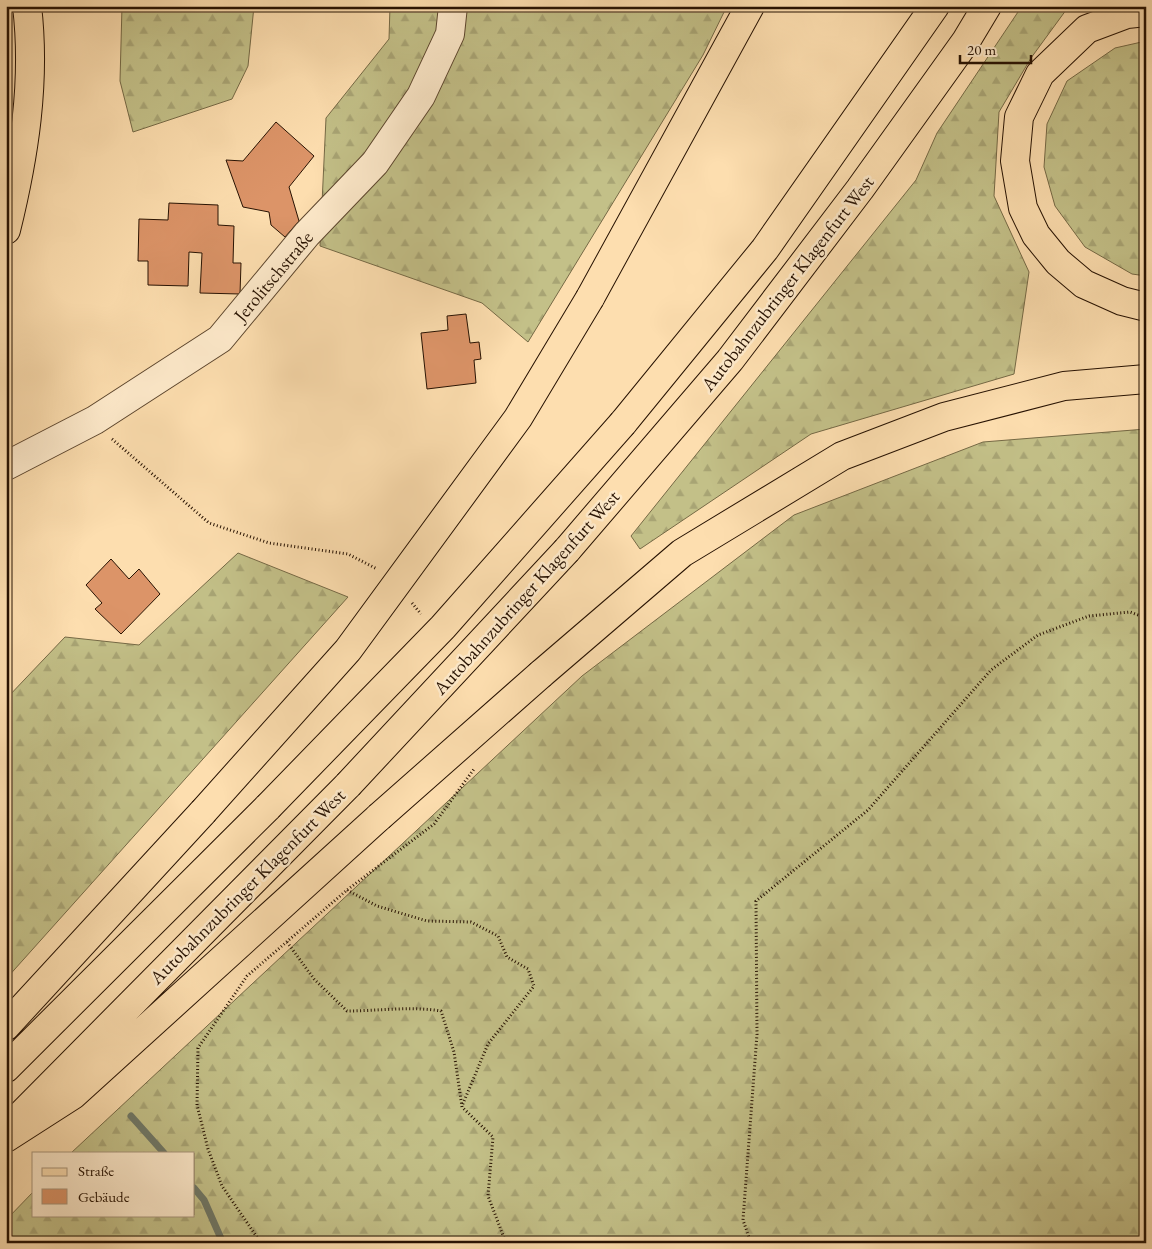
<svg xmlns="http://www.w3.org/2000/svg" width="1152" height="1249" viewBox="0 0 1152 1249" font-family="'EB Garamond',serif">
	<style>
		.forest { fill: url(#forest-firs); stroke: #756945 }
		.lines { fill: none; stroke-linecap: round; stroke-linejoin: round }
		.stream { stroke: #6f7867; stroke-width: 7 }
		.building { fill: #dc9468; stroke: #271202 }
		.minor-casing { stroke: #5c452d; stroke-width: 30 }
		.primary-casing { stroke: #271202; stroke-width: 30 }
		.motorway-casing { stroke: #271202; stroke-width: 30 }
		.path { stroke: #271202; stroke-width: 3; stroke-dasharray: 1 2.5; stroke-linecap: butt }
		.minor { stroke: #feeacb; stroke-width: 28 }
		.primary { stroke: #fddeaf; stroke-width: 28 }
		.motorway { stroke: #fddeaf; stroke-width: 28 }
		.motorway-bridge-casing { stroke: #271202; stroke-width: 30; stroke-linecap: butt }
		.motorway-bridge { stroke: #fddeaf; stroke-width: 28 }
		.labels { text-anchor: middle; stroke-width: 5; stroke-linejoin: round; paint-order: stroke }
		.street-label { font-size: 19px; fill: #271202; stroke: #feeacb }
	</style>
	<defs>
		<pattern id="forest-firs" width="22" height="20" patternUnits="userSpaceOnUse" patternTransform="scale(1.25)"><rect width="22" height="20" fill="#c3c088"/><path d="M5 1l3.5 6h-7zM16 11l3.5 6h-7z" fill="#a8a474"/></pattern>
	</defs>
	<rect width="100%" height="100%" fill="#fddeaf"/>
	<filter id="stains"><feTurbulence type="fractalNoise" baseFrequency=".004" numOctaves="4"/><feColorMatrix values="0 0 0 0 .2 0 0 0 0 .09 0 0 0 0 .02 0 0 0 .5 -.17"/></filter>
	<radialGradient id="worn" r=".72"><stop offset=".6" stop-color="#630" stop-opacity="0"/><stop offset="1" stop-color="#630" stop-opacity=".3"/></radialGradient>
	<path class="forest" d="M122 6H254L248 66 232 99 133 132 120 81Z
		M390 6H727L703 55 528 342 482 303 320 246 326 118 389 39Z
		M1022 6H1069L1031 58 999 112 994 196 1029 272 1014 374 811 434 640 549 631 536 916 180 937 133Z
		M1146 41V276L1132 274 1085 247 1055 206 1044 167 1047 124 1067 81 1115 48Z
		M1146 429V1243H6V1220L34 1191V1215H194V1153H71L582 676 794 515 983 442Z
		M238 553 348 597 6 979V699L65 637 139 645Z"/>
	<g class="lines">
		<path class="stream" d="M131 1116 164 1153
			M194 1188 204 1200 223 1243"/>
	</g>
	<path class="building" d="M276 122 314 156 289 187 299 221 285 237 271 225 269 212 243 207 226 160 243 161Z
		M169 203 218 205V225L234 226 233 263H241L240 294 200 293 202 253 189 252 188 286 148 285V261H138L139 219 168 220Z
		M466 314 470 343 479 342 481 359 474 360 476 383 427 389 421 333 448 330 447 316Z
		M111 559 129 579 139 569 160 594 121 634 95 609 102 603 86 585Z"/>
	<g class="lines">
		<defs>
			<path id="minor" d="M6 466 95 420 220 339 307 234 375 163 421 96 450 34 453 6"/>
			<path id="primary" d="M6 230C24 157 36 82 27 6"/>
			<path id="motorway" d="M1146 12 1127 14 1087 29 1040 74 1019 117 1015 161 1023 208 1036 235 1058 262 1084 284 1122 301 1146 307
				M590 298 750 6
				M623 423 765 249 935 6
				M567 550 730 360 860 189 966 41 987 6
				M541 674 682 553 842 456 944 417 1064 386 1146 379
				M6 1026 203 812
				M6 1068 268 807
				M20 1116 348 785
				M6 1138 73 1095 379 817"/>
		</defs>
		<use href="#minor" class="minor-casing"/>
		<use href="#primary" class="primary-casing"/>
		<use href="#motorway" class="motorway-casing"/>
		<path class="path" d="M112 439 209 523 269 543 348 554 377 569
			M412 603 421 614
			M347 890 377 906 427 921 471 922 498 936 507 957 528 969 534 986 488 1044 462 1106
			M287 942 314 979 347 1011C377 1011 411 1006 441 1011L454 1052 462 1107 493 1137 488 1196 506 1243
			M261 1243 222 1186 208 1149 197 1105 198 1048 247 976 347 890 434 824 474 769
			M751 1243 743 1220 757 1034 756 901 868 810 991 670 1038 635 1089 616 1130 612 1146 618"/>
		<use href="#minor" class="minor"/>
		<use href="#primary" class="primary"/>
		<use href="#motorway" class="motorway"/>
		<defs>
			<path id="motorway-bridge" d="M348 785 567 550
				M268 807 443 627 623 423
				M203 812 348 650 518 418 590 298
				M379 817 541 674"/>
		</defs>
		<use href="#motorway-bridge" class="motorway-bridge-casing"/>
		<use href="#motorway-bridge" class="motorway-bridge"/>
	</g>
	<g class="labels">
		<g class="street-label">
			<text transform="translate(273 276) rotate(-50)" y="7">Jerolitschstraße</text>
			<text transform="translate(787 283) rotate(-52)" y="7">Autobahnzubringer Klagenfurt West</text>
			<text transform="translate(526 592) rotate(-48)" y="7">Autobahnzubringer Klagenfurt West</text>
			<text transform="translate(247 886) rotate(-45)" y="7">Autobahnzubringer Klagenfurt West</text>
		</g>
	</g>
	<rect width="1152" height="1249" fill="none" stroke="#fddeaf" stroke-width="25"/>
	<rect x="8" y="8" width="1137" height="1234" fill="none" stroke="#271202" stroke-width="2.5"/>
	<rect x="12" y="12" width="1127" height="1224" fill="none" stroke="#271202"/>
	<rect x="32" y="1152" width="162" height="65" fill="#feeacb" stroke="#a8947b"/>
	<rect x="42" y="1168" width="25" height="8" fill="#fddeaf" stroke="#a8947b"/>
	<text x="78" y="1176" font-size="15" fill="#271202">Straße</text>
	<rect x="42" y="1189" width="25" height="15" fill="#dc9468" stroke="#a8947b"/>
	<text x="78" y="1202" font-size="15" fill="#271202">Gebäude</text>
	<path d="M960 55v8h71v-8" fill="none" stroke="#271202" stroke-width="2.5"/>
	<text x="967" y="55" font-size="15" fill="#271202" stroke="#feeacb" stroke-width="4" paint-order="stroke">20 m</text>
	<rect width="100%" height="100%" filter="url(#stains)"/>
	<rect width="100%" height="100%" fill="url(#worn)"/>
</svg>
